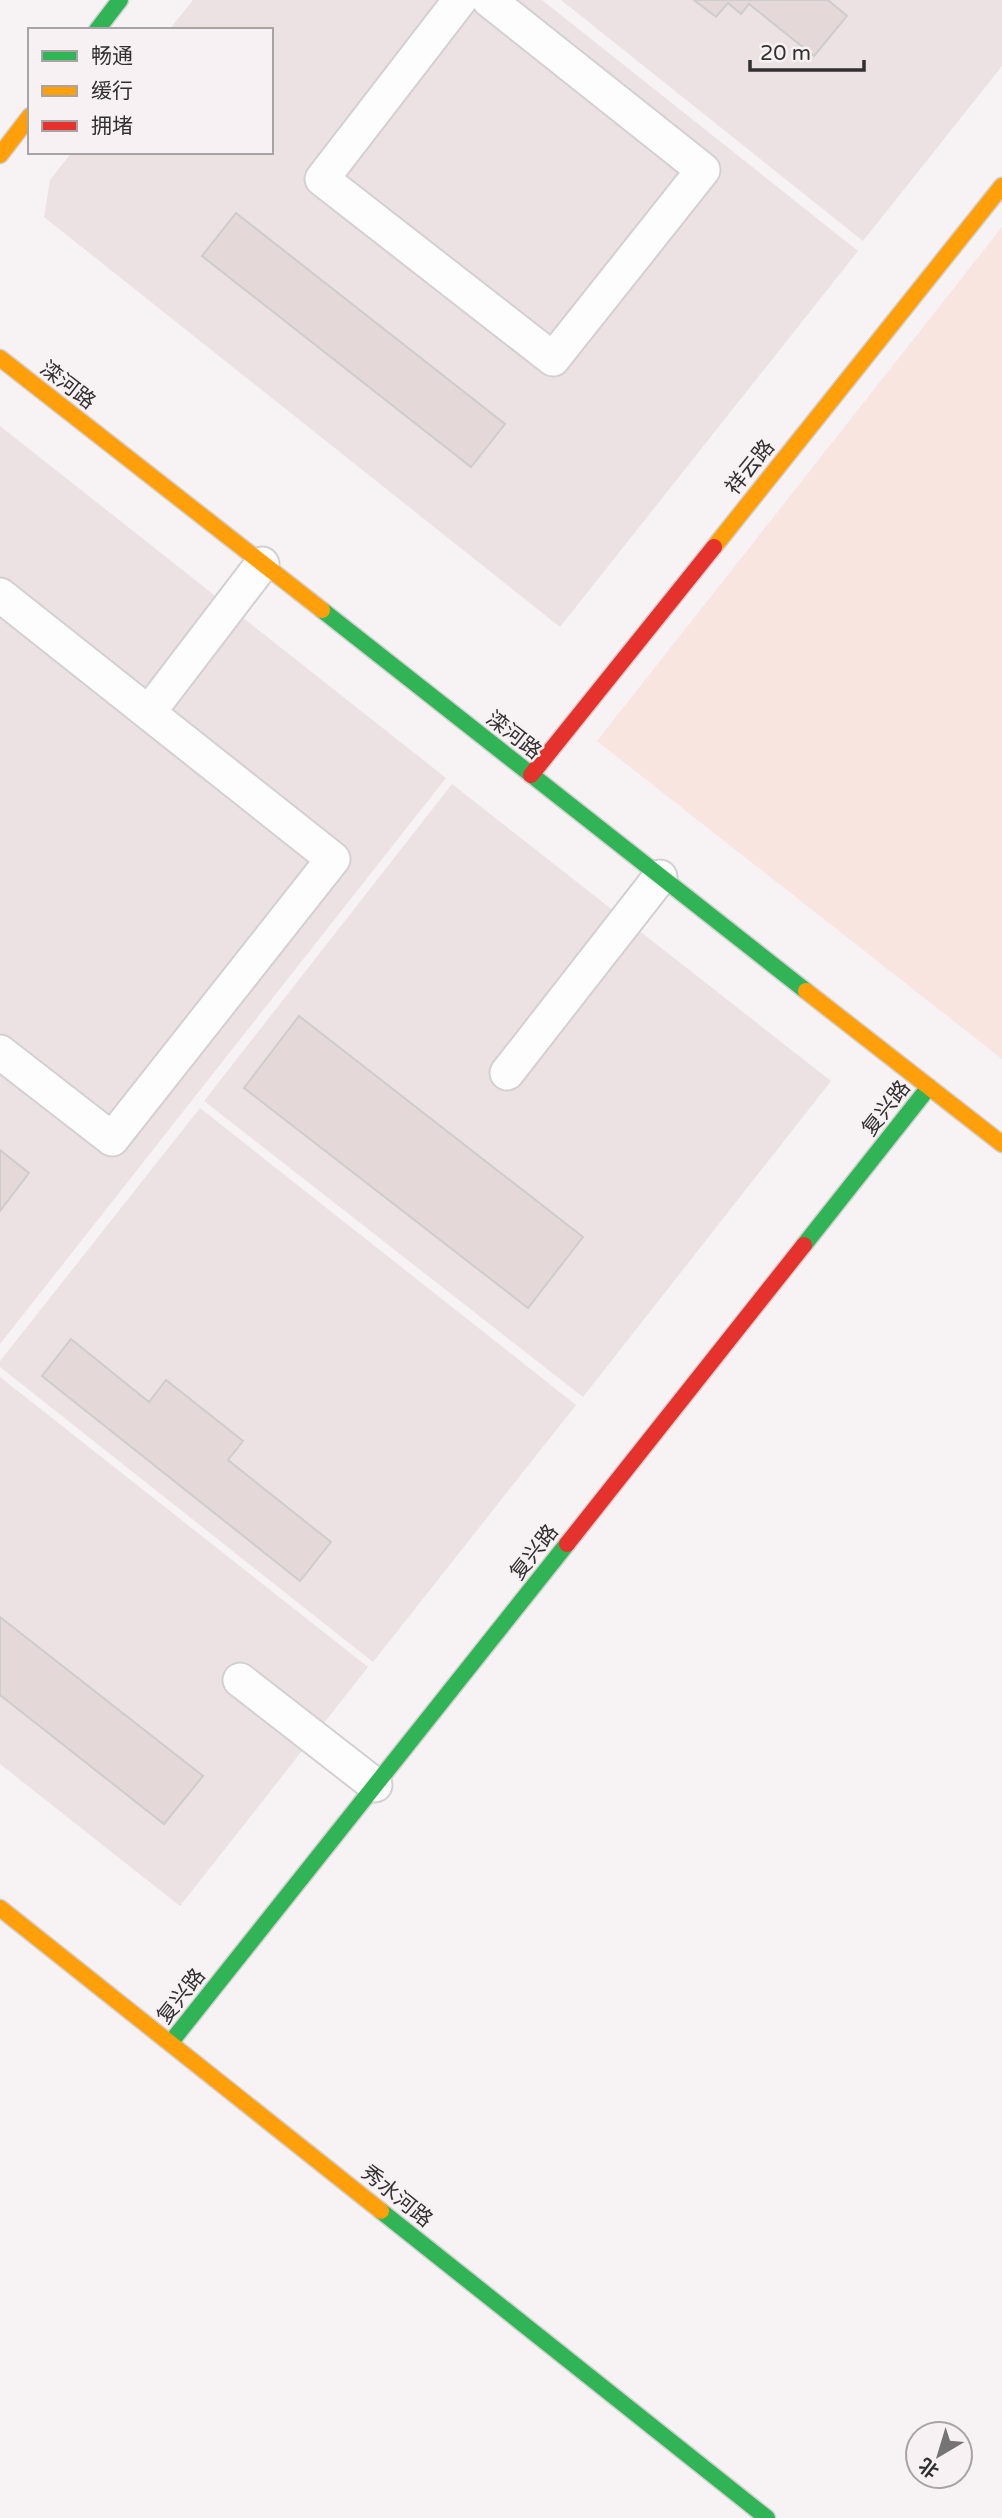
<svg xmlns="http://www.w3.org/2000/svg" width="1002" height="2518" viewBox="0 0 1002 2518" font-family="'Varela Round','Noto Sans SC',sans-serif">
	<style>
		.built { fill: #ece2e4 }
		.garden { fill: #f8e5e0 }
		.building { fill: #e5d8d9; stroke: #cfcccc; stroke-width: 2 }
		.lines { fill: none; stroke-linecap: round; stroke-linejoin: round }
		.street-casing { stroke: #d3d0d1; stroke-width: 37 }
		.fast-casing { stroke: #d3d0d1; stroke-width: 19 }
		.slow-casing { stroke: #d3d0d1; stroke-width: 19 }
		.jam-casing { stroke: #d3d0d1; stroke-width: 19 }
		.street { stroke: #fefdfd; stroke-width: 33 }
		.fast { stroke: #30b455; stroke-width: 16 }
		.slow { stroke: #ff9f0a; stroke-width: 16 }
		.jam { stroke: #e5322d; stroke-width: 16 }
		.labels { text-anchor: middle; stroke-width: 5; stroke-linejoin: round; paint-order: stroke }
		.street-label { font-size: 21px; fill: #312f2f; stroke: #f8f1f3 }
	</style>
	<rect width="100%" height="100%" fill="#f7f2f4"/>
	<path class="built" d="M193 0H542L858 251 560 627 44 217 50 180 72 152H271V30H169Z
		M561 0H1002V66L863 241Z
		M0 426 446 778 0 1344Z
		M452 784 831 1081 583 1397 204 1101Z
		M200 1108 576 1405 373 1662 0 1367V1361Z
		M0 1377 368 1667 180 1906 0 1764Z"/>
	<path class="garden" d="M1002 227V1059L597 741Z"/>
	<path class="building" d="M694 0H828L847 16 814 56 749 4 741 14 728 3 716 17Z
		M236 213 505 424 471 467 202 256Z
		M299 1016 583 1237 528 1308 244 1088Z
		M0 1150 29 1173 0 1211Z
		M71 1339 149 1402 166 1380 243 1441 228 1460 331 1542 300 1581 42 1376Z
		M0 1617 203 1776 164 1824 0 1695Z"/>
	<g class="lines">
		<defs>
			<path id="street" d="M460 0 322 179 553 359 703 170 489 0
				M0 595 333 859 112 1139 0 1052
				M149 712 262 564
				M507 1073 660 877
				M240 1680 375 1785"/>
			<path id="fast" d="M97 30 120 0
				M322 610 806 991
				M804 1245 929 1087
				M171 2042 567 1544
				M381 2211 767 2518"/>
			<path id="slow" d="M0 155 30 116
				M0 358 322 610
				M714 547 1002 186
				M806 991 1002 1144
				M0 1908 381 2211"/>
			<path id="jam" d="M531 775 714 547
				M567 1544 804 1245"/>
		</defs>
		<use href="#street" class="street-casing"/>
		<use href="#fast" class="fast-casing"/>
		<use href="#slow" class="slow-casing"/>
		<use href="#jam" class="jam-casing"/>
		<use href="#street" class="street"/>
		<use href="#fast" class="fast"/>
		<use href="#slow" class="slow"/>
		<use href="#jam" class="jam"/>
	</g>
	<g class="labels">
		<g class="street-label">
			<text transform="translate(68 385) rotate(38)" y="7">滦河路</text>
			<text transform="translate(750 467) rotate(-51)" y="7">祥云路</text>
			<text transform="translate(514 735) rotate(38)" y="7">滦河路</text>
			<text transform="translate(886 1108) rotate(-52)" y="7">复兴路</text>
			<text transform="translate(534 1552) rotate(-52)" y="7">复兴路</text>
			<text transform="translate(181 1996) rotate(-52)" y="7">复兴路</text>
			<text transform="translate(397 2196) rotate(39)" y="7">秀水河路</text>
		</g>
	</g>
	<rect x="28" y="28" width="245" height="126" fill="#f8f1f3" stroke="#a8a3a5" stroke-width="2"/>
	<rect x="42" y="51" width="35" height="10" fill="#30b455" stroke="#a8a3a5" stroke-width="2"/>
	<text x="91" y="63" font-size="21" fill="#312f2f">畅通</text>
	<rect x="42" y="86" width="35" height="10" fill="#ff9f0a" stroke="#a8a3a5" stroke-width="2"/>
	<text x="91" y="98" font-size="21" fill="#312f2f">缓行</text>
	<rect x="42" y="121" width="35" height="10" fill="#e5322d" stroke="#a8a3a5" stroke-width="2"/>
	<text x="91" y="133" font-size="21" fill="#312f2f">拥堵</text>
	<g transform="translate(939 2455) rotate(218)"><circle r="33" fill="#f8f1f3" stroke="#a8a3a5" stroke-width="2"/>
	<path d="M0-5L12 26L0 18L-12 26Z" fill="#767374"/>
	<text y="-10" font-size="19" font-weight="bold" text-anchor="middle" fill="#312f2f">北</text>
	</g>
	<path d="M750 60v10h114v-10" fill="none" stroke="#312f2f" stroke-width="3.5"/>
	<text x="760" y="60" font-size="21" fill="#312f2f" stroke="#f8f1f3" stroke-width="5" paint-order="stroke">20 m</text>
</svg>
